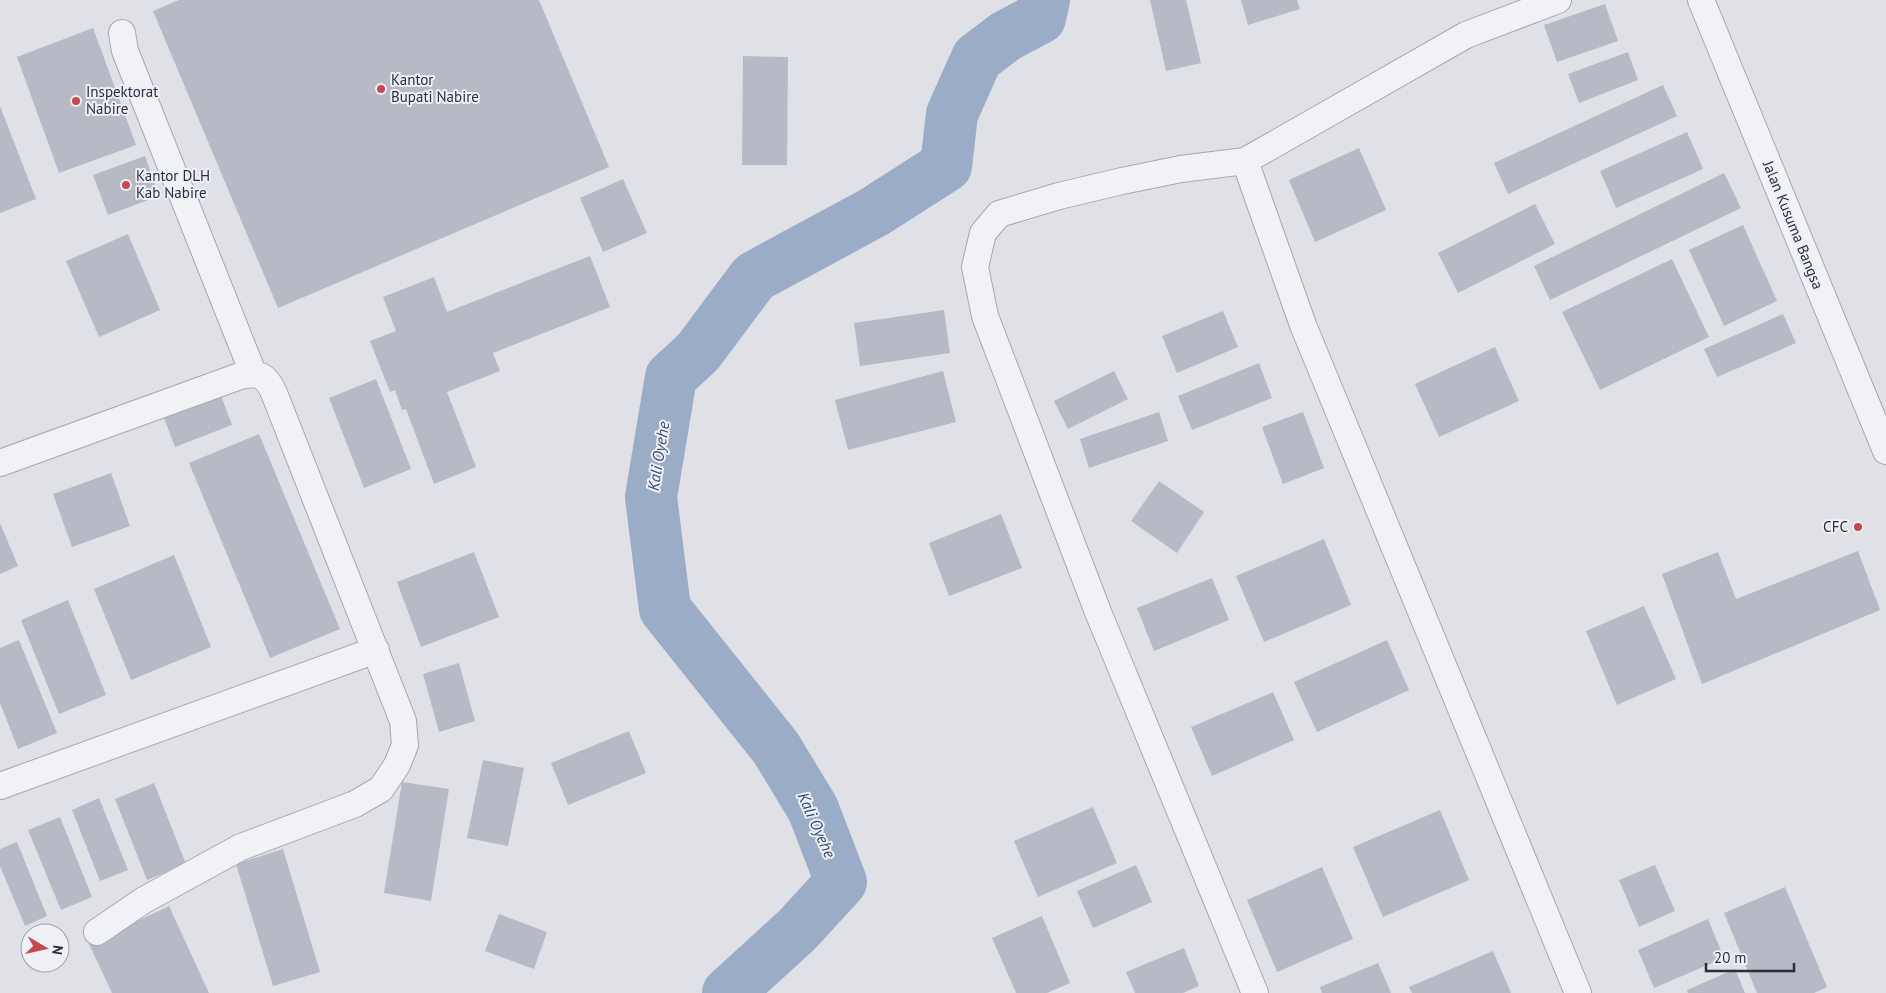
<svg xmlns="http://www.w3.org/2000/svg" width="1886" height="993" viewBox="0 0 1886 993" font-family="'PT Sans',sans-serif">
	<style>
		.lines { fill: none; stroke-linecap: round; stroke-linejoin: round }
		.river { stroke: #9bacc6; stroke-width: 52 }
		.building { fill: #b6bac4 }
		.street-casing { stroke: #a4a8b1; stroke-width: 28 }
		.street { stroke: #f1f2f6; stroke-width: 26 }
		.poi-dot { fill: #c94850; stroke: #eef0f5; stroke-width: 2 }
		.labels { text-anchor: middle; stroke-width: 4; stroke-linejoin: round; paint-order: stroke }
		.poi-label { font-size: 15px; fill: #282e3e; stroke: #eef0f5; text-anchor: start }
		.street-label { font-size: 15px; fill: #282e3e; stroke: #eef0f5 }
		.water-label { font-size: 16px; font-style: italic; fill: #344a70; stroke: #eef0f5 }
	</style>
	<rect width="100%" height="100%" fill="#dfe1e7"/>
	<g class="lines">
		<path class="river" d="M728 993 797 930 841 882 813 809 776 748 665 609 651 497 671 377 698 352 754 277 874 212 946 166 952 114 977 58 1006 36 1040 18 1044 0"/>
	</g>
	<path class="building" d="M179 0H539L609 167 278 308 153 11Z
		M1150 0H1186L1201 63 1166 71Z
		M1241 0H1297L1300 9 1248 25Z
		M1605 4 1618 41 1557 62 1544 25Z
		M93 28 136 145 59 173 17 57Z
		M1628 52 1638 80 1579 103 1568 74Z
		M743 56 788 57 787 165H742Z
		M1663 85 1677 116 1508 194 1494 163Z
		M0 106 36 199 0 213Z
		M1687 132 1703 169 1616 208 1600 171Z
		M1359 148 1386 210 1315 242 1289 180Z
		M145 156 159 196 108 215 93 175Z
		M1724 173 1741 208 1550 300 1534 266Z
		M623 179 647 233 603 252 580 198Z
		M1535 204 1555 244 1458 293 1438 253Z
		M1743 225 1777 301 1724 326 1689 250Z
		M128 234 160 310 99 337 66 261Z
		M590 256 610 307 493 353 500 371 447 392 476 467 434 484 406 409 402 410 395 390 390 392 370 341 396 331 383 297 434 277 447 312Z
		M1672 259 1709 337 1600 390 1562 312Z
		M944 310 950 353 860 366 854 323Z
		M1223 311 1238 347 1177 373 1162 336Z
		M1783 314 1796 343 1717 377 1704 349Z
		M1495 347 1519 401 1439 437 1415 384Z
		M1259 363 1272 398 1192 430 1178 396Z
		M943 371 956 422 848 450 835 400Z
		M1114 371 1128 399 1068 429 1054 401Z
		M376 379 411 469 364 488 329 398Z
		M220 393 232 425 175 447 163 415Z
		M1159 412 1168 441 1089 468 1080 439Z
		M1303 412 1324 468 1283 484 1262 427Z
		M259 434 340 629 270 658 189 463Z
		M111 473 130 526 72 547 53 494Z
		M1159 481 1204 512 1177 553 1131 521Z
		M1001 514 1022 568 949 596 929 543Z
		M0 523 18 566 0 574Z
		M1324 539 1351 605 1264 642 1236 576Z
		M1858 551 1880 610 1702 684 1662 574 1718 552 1736 599Z
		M474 552 499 617 421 647 397 582Z
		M174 555 211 647 131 680 94 589Z
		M1212 578 1229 620 1154 651 1137 608Z
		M68 600 106 695 59 714 21 620Z
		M1644 606 1676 679 1617 705 1586 631Z
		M19 640 57 733 18 749 0 703V648Z
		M1387 640 1409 690 1317 732 1294 682Z
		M459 663 475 721 439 732 423 674Z
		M1273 692 1294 740 1212 776 1191 727Z
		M629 731 646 773 568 805 551 763Z
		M483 760 524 768 508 846 467 838Z
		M402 782 449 789 431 901 384 893Z
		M154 783 186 864 147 880 115 799Z
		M99 798 128 870 100 881 72 810Z
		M1093 807 1117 863 1038 897 1014 841Z
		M1440 810 1469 880 1383 917 1353 847Z
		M60 817 92 897 61 910 28 830Z
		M17 842 47 916 25 926 0 866V849Z
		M283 849 320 972 273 986 236 864Z
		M1136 865 1152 902 1093 928 1077 891Z
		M1655 865 1675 911 1639 927 1619 880Z
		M1322 867 1353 939 1277 972 1247 900Z
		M1785 887 1827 987 1814 993H1757L1724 913Z
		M169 906 209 993H112L89 944Z
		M499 914 547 932 534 969 485 951Z
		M1042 916 1070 983 1047 993H1016L992 938Z
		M1708 919 1724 958 1654 988 1638 950Z
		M1184 948 1199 986 1183 993H1135L1126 972Z
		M1493 951 1511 993H1412L1409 987Z
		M1378 963 1391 993H1322L1320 987Z
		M1735 969 1745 993H1688L1687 990Z"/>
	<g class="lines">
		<defs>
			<path id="street" d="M1701 0 1886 451
				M122 33 125 51 253 373
				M1245 161 1303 325 1578 993
				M0 463 240 376C259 372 266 375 274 393L403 721 405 745 397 765 381 789 355 804 241 847 144 900 97 932
				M0 786 376 650
				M1255 993 1098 612 985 316 975 267 983 233 999 214 1059 196 1122 181 1181 169 1245 161 1466 35 1558 0"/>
		</defs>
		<use href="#street" class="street-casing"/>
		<use href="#street" class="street"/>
	</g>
	<g class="poi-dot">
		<circle cx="381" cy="89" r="5"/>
		<circle cx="76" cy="101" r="5"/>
		<circle cx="126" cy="185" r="5"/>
		<circle cx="1858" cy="527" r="5"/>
	</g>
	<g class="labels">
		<g class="poi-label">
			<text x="391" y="85">Kantor<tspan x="391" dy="17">Bupati Nabire</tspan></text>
			<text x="86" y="97">Inspektorat<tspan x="86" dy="17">Nabire</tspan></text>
			<text x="136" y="181">Kantor DLH<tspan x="136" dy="17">Kab Nabire</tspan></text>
			<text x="1848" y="532" text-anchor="end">CFC</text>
		</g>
		<g class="street-label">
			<text transform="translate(1793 225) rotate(68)" y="5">Jalan Kusuma Bangsa</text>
		</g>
		<g class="water-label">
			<text transform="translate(658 456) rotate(-81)" y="6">Kali Oyehe</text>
			<text transform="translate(817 825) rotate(66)" y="6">Kali Oyehe</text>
		</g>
	</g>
	<g transform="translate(45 948) rotate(99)"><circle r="24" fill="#eef0f5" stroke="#9fa2ac"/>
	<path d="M0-4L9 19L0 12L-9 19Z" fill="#c94850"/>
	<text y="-8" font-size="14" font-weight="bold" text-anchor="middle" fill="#282e3e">N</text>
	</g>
	<path d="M1706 963v8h88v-8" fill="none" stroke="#282e3e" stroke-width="2.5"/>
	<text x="1714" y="963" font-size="15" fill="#282e3e" stroke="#eef0f5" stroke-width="4" paint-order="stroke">20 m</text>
</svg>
